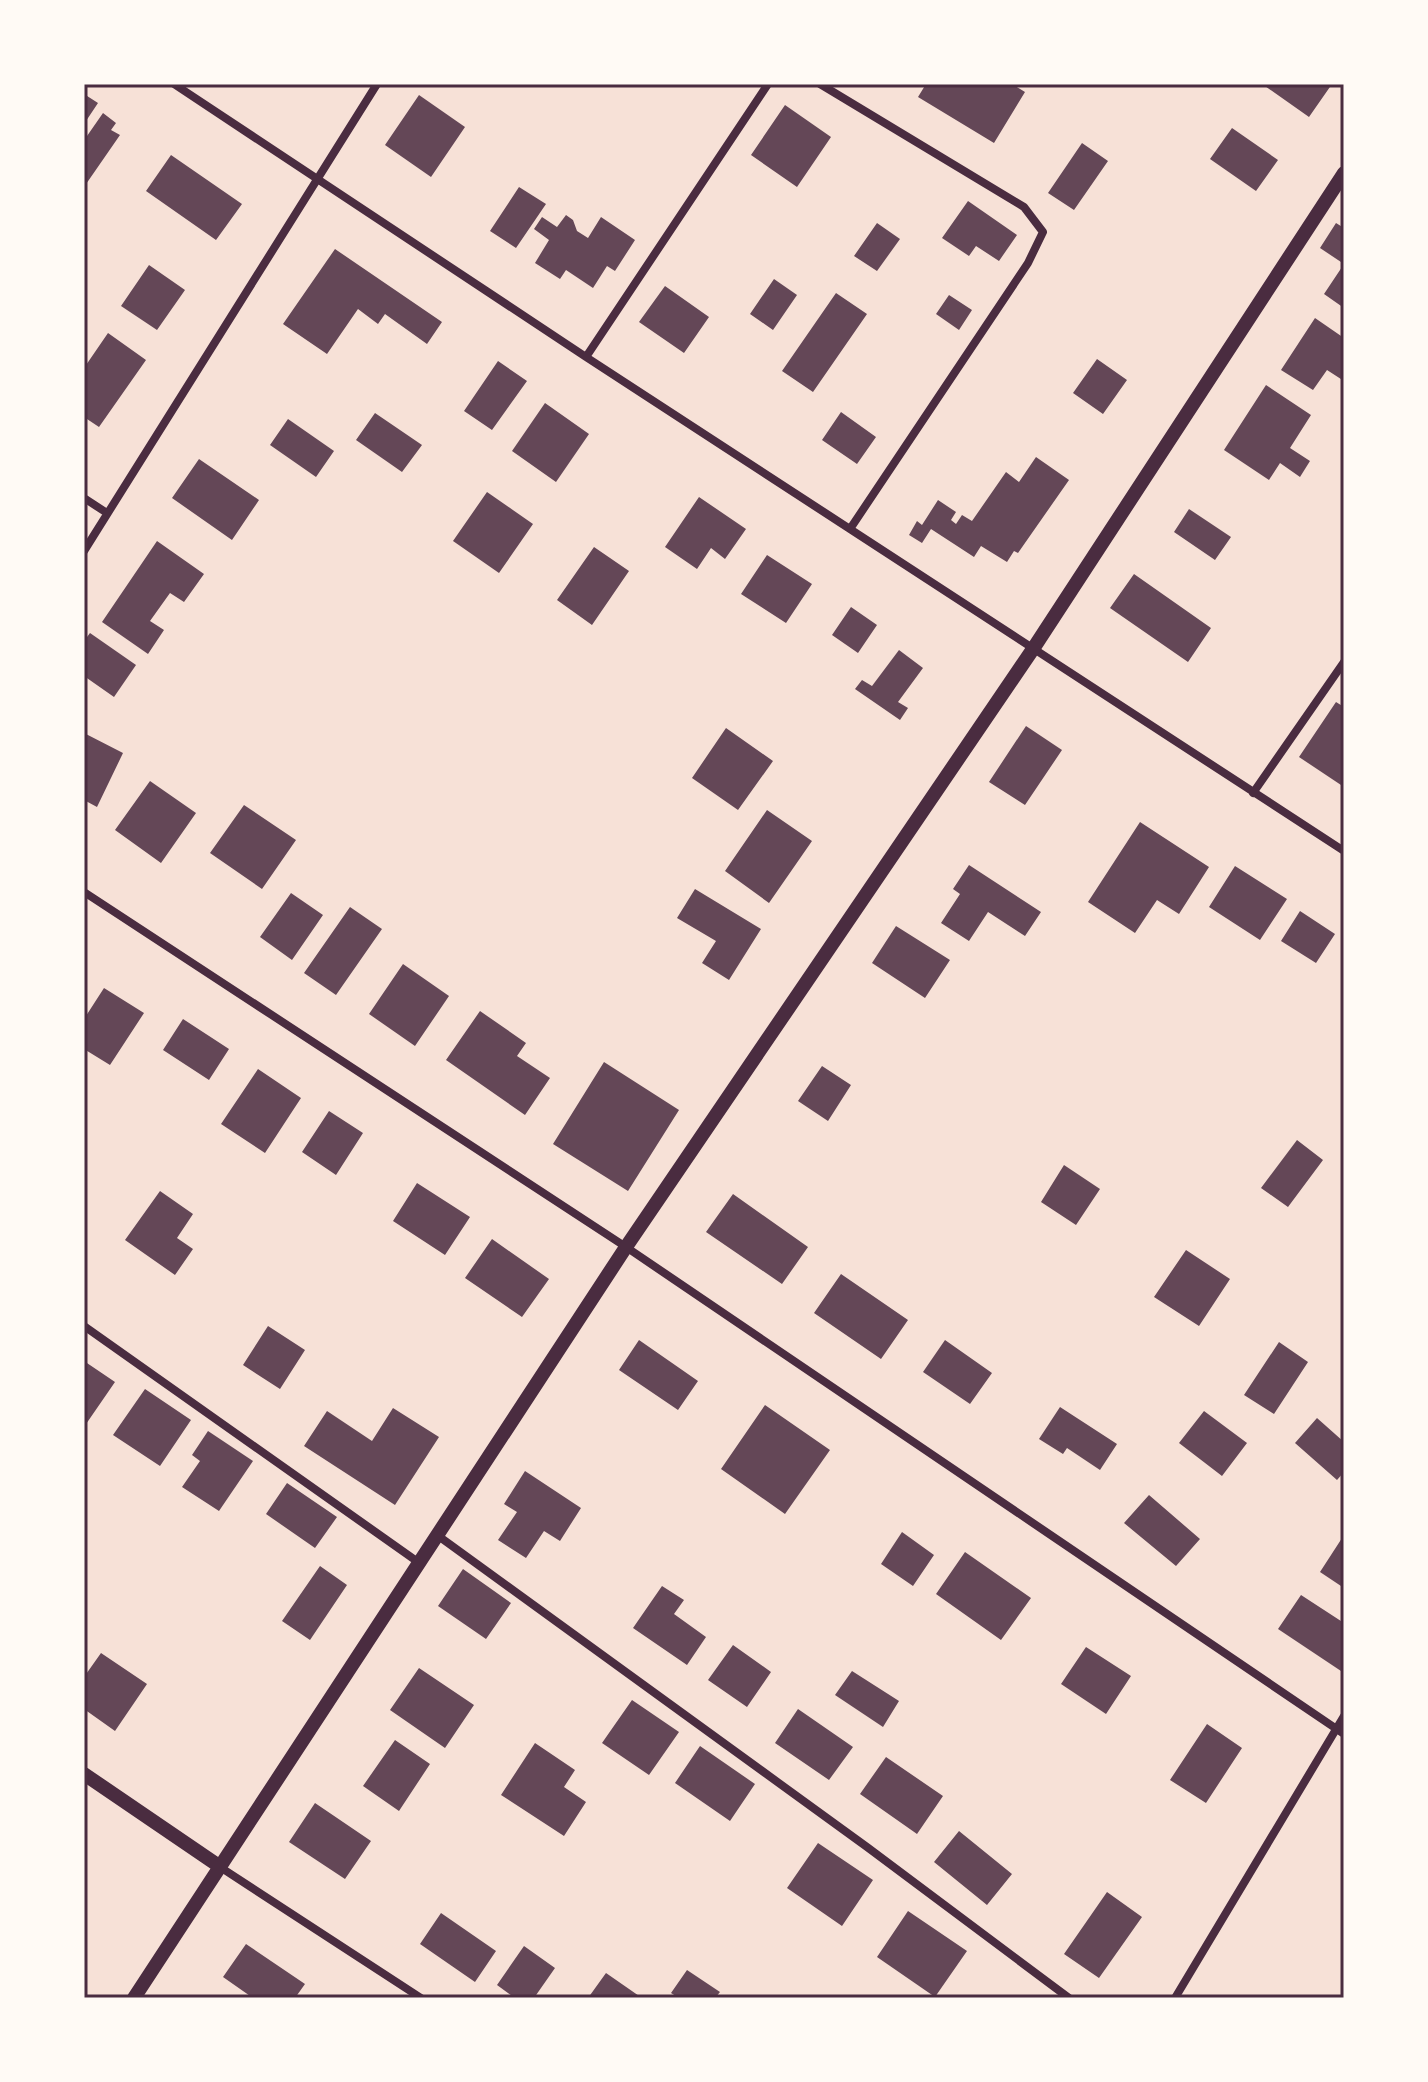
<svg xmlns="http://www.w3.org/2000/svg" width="1428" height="2082" viewBox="0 0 1428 2082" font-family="'DM Sans',sans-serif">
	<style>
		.building { fill: #644757 }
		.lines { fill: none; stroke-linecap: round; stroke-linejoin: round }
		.minor { stroke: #4a2c40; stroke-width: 8 }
		.tertiary { stroke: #4a2c40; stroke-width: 14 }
		.neatline { fill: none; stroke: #4a2c40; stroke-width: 3 }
	</style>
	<rect width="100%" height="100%" fill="#f7e1d7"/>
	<path class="building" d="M926 84H1012L1025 92 994 143 918 97Z
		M1262 84H1332L1309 117Z
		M84 94 98 103 84 124Z
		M419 95 465 127 431 177 385 145Z
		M785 105 831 137 797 187 751 155Z
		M103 113 116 123 111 130 120 135 84 187V134L87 136Z
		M1232 128 1278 160 1256 191 1210 159Z
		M1082 143 1108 161 1074 210 1048 193Z
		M171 155 242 204 216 240 146 191Z
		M519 187 546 204 516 248 490 231Z
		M968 201 1017 235 999 261 976 246 969 256 942 238Z
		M566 215 573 220 577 231 588 238 601 217 635 240 615 271 607 266 593 288 566 270 560 279 535 263 549 240 534 229 542 217 557 227Z
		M877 223 900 239 877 271 854 256Z
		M1336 223 1344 228V308L1324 294 1344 264 1320 248Z
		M335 249 442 322 427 344 385 314 378 324 358 309 327 354 283 324Z
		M149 265 185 290 157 330 121 306Z
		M774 279 797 295 773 330 750 314Z
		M665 286 709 317 684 353 639 322Z
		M836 293 867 314 813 392 782 371Z
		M949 295 972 310 959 330 936 314Z
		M1315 318 1344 338V381L1327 370 1313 390 1281 370Z
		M108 333 146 360 99 427 84 417V368Z
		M1097 359 1127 380 1103 414 1073 393Z
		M498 361 527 381 492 430 464 411Z
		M1266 385 1311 415 1290 448 1310 461 1300 477 1280 463 1269 480 1224 450Z
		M545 403 589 434 556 482 512 451Z
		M841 412 876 437 857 464 822 440Z
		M375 413 422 445 402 472 356 440Z
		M288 419 334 451 316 477 270 445Z
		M1036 457 1069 480 1018 553 1014 551 1007 562 981 546 974 557 931 529 922 543 909 535 917 521 922 525 938 500 956 512 951 520 956 524 962 515 972 521 1006 472 1019 482Z
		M199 459 259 500 232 540 172 498Z
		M487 492 533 524 499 573 453 541Z
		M699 497 746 529 725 559 711 548 697 569 665 547Z
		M1189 509 1231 537 1215 560 1174 532Z
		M157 541 204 574 184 602 170 593 150 621 164 630 148 654 102 622Z
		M594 547 629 571 592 625 557 600Z
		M767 555 812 584 786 623 741 594Z
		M1134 574 1211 628 1188 662 1110 608Z
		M851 607 877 625 858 653 832 635Z
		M90 633 136 665 114 697 84 676V641Z
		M899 650 923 668 898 702 908 708 900 720 855 689 862 680 872 686Z
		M1336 702 1344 707V787L1299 757Z
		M1026 726 1062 750 1025 805 989 782Z
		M726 728 773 761 738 810 692 778Z
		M84 733 123 753 97 807 84 800Z
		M150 781 196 813 161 863 115 830Z
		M244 805 296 840 262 889 210 853Z
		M767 810 812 841 769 903 725 871Z
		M1140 822 1209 867 1179 914 1157 900 1135 933 1088 902Z
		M969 865 1041 912 1025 936 988 912 969 941 941 923 960 894 953 889Z
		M1235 866 1287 899 1260 940 1209 907Z
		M695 889 761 929 729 980 702 963 716 941 677 918Z
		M291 893 323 915 292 960 260 937Z
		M350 907 382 929 336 995 304 973Z
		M1300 911 1335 934 1316 963 1281 941Z
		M896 926 950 960 925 998 872 963Z
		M403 964 449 996 415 1046 369 1014Z
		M104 988 144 1013 110 1065 84 1049V1019Z
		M480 1011 526 1043 517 1056 550 1078 525 1115 446 1060Z
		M183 1019 229 1049 209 1080 163 1050Z
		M604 1062 679 1110 628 1191 553 1144Z
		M822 1066 851 1085 828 1121 798 1101Z
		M258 1069 301 1098 265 1153 221 1124Z
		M329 1111 363 1133 336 1175 302 1152Z
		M1297 1140 1323 1160 1288 1207 1261 1188Z
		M1064 1165 1100 1189 1076 1225 1041 1202Z
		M417 1183 470 1217 445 1255 393 1221Z
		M160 1191 193 1214 177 1238 193 1249 175 1275 125 1240Z
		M733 1194 808 1247 782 1284 706 1232Z
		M492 1239 549 1279 522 1317 465 1278Z
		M1186 1250 1230 1279 1199 1326 1154 1297Z
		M841 1274 908 1320 881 1359 814 1313Z
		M268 1326 305 1350 280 1389 243 1365Z
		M639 1340 698 1381 678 1410 619 1370Z
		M945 1340 992 1373 970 1404 923 1372Z
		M1279 1342 1308 1362 1274 1414 1244 1395Z
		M84 1361 115 1382 84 1427Z
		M145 1389 191 1420 160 1466 113 1435Z
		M765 1405 830 1450 785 1514 721 1469Z
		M1060 1407 1117 1444 1100 1470 1067 1448 1063 1454 1039 1439Z
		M393 1408 439 1437 395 1505 304 1446 327 1411 372 1441Z
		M1204 1411 1247 1443 1222 1476 1179 1443Z
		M1317 1418 1344 1442V1472L1337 1480 1295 1443Z
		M208 1431 253 1461 219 1511 182 1487 200 1461 192 1455Z
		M525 1471 581 1508 560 1541 544 1531 526 1558 498 1540 517 1512 504 1504Z
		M287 1483 337 1517 315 1548 266 1514Z
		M1149 1495 1200 1539 1176 1566 1124 1523Z
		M902 1532 934 1555 913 1586 881 1564Z
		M1344 1535V1588L1320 1572Z
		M965 1552 1031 1598 1001 1640 936 1594Z
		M320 1566 347 1585 310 1640 282 1621Z
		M463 1569 511 1603 486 1639 438 1606Z
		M662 1586 684 1600 674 1614 706 1637 687 1665 633 1628Z
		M1301 1595 1344 1623V1666L1341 1671 1278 1629Z
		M733 1645 771 1672 747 1707 708 1680Z
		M1086 1647 1131 1676 1106 1714 1061 1684Z
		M101 1653 147 1684 115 1731 84 1709V1677Z
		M419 1668 474 1705 445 1748 390 1710Z
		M852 1671 899 1701 883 1727 835 1695Z
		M632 1700 679 1732 649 1775 602 1743Z
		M798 1709 853 1747 829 1780 775 1743Z
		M1207 1724 1242 1748 1206 1803 1170 1780Z
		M395 1740 430 1764 399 1811 363 1786Z
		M535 1743 575 1770 564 1787 586 1802 564 1836 501 1795Z
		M700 1746 755 1784 730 1821 675 1783Z
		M886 1757 943 1796 917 1834 860 1794Z
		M315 1803 371 1841 345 1879 289 1842Z
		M959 1831 1012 1874 987 1905 934 1862Z
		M818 1843 873 1880 842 1926 787 1888Z
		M1107 1892 1142 1917 1099 1978 1064 1954Z
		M908 1911 967 1951 935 1997 877 1957Z
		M441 1913 496 1951 475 1982 420 1944Z
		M246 1944 305 1984 295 1998H253L223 1977Z
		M524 1946 555 1968 534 1998H515L497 1985Z
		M687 1970 720 1992 715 1998H679L671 1993Z
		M606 1973 642 1998H588Z"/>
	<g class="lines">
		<path class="minor" d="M174 84 586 357 1344 851
			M820 84 1024 207 1043 232 1028 263 850 529
			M586 357 768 84
			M84 498 107 513
			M84 551 377 84
			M1253 793 1344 662
			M84 892 626 1247 1344 1734
			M84 1326 418 1562
			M437 1535 867 1847 1069 1998
			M220 1867 421 1998
			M1175 1998 1344 1716"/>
		<path class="tertiary" d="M84 1774 219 1866
			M134 1998 626 1247 1033 649 1344 173"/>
	</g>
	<rect width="1428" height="2082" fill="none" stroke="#fffaf5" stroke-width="172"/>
	<rect x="86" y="86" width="1256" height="1910" class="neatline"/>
</svg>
